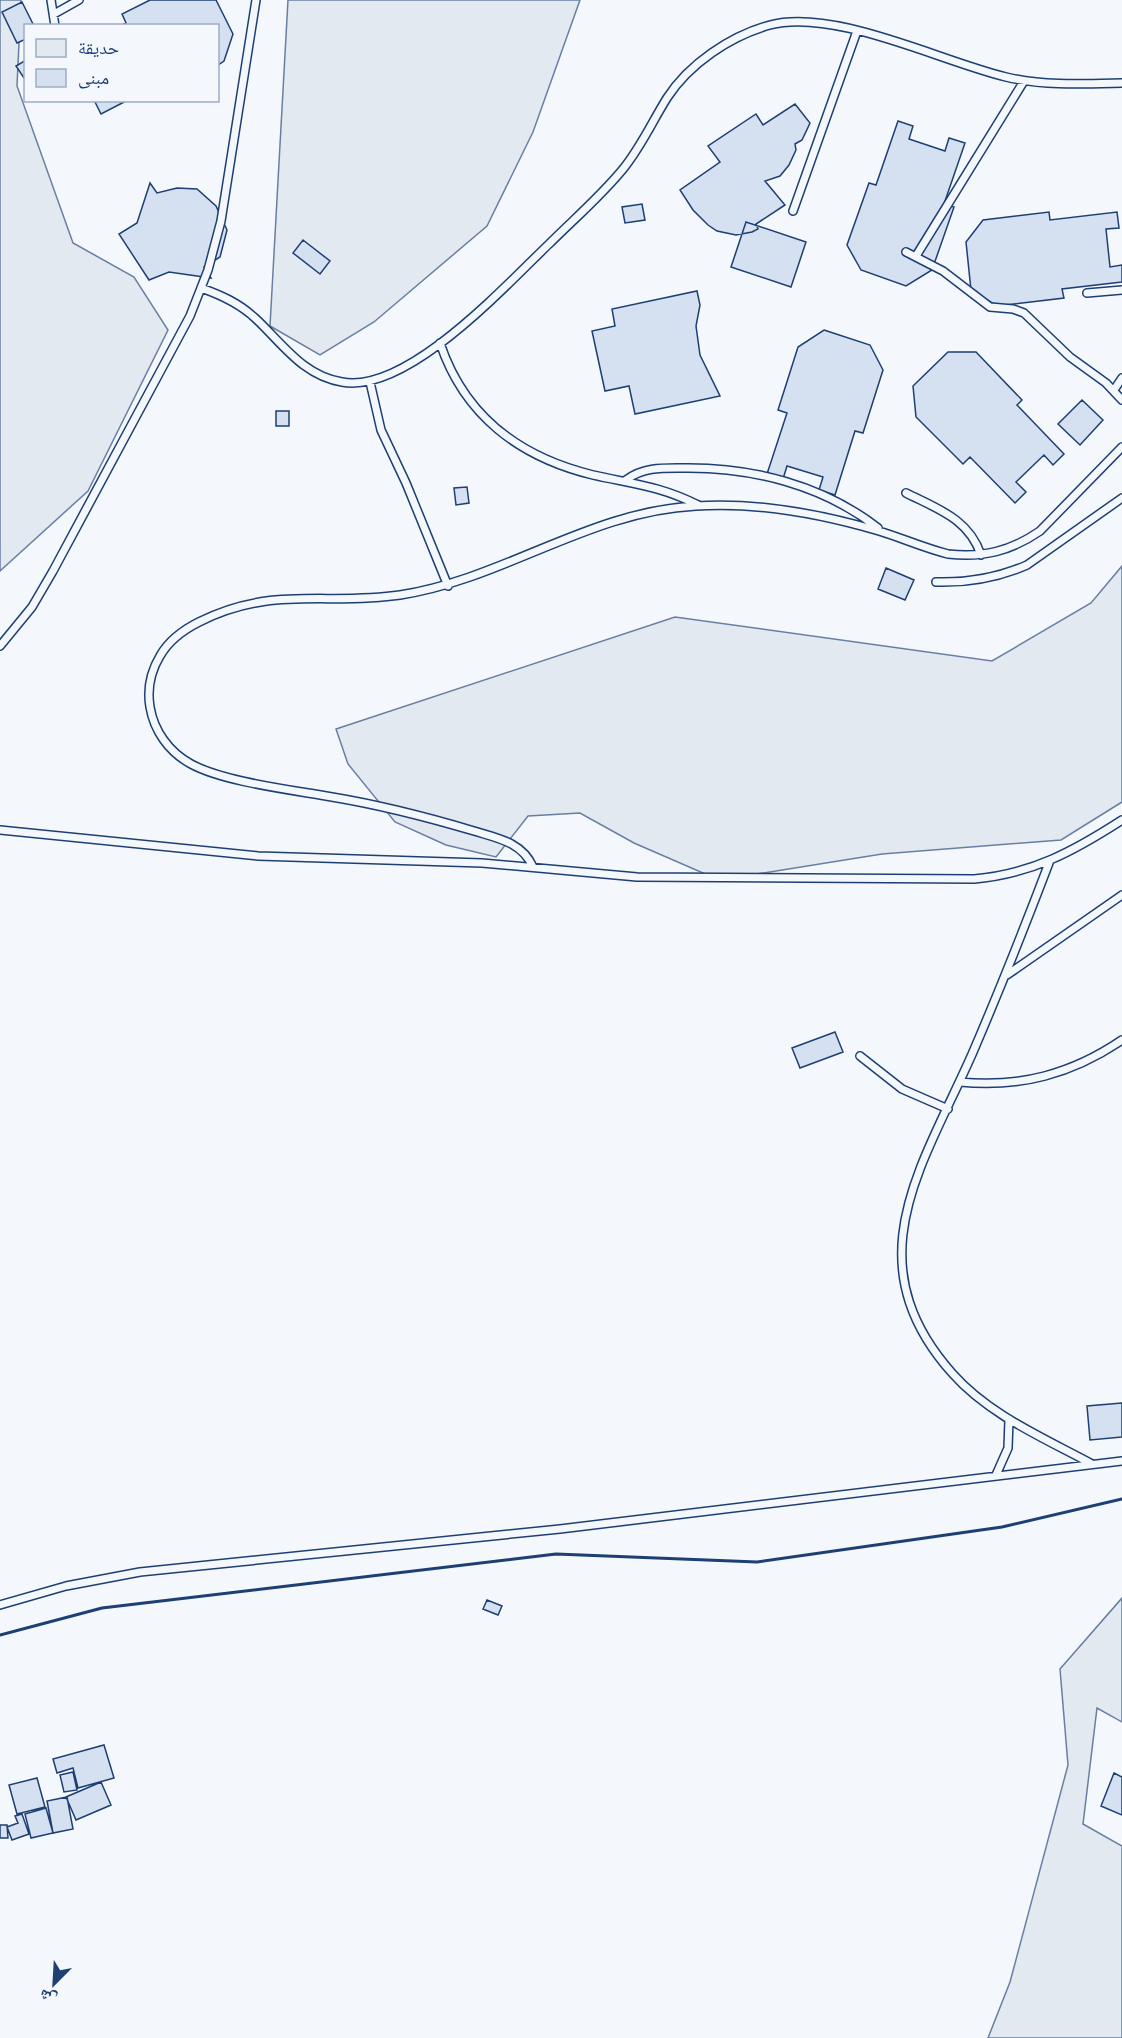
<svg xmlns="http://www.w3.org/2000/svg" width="1122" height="2038" viewBox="0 0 1122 2038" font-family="Helvetica,'Noto Naskh Arabic',sans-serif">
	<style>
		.green { fill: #e3e9f0; stroke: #687fa3; stroke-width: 1.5 }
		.building { fill: #d5e0f0; stroke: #1d3f73; stroke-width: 1.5 }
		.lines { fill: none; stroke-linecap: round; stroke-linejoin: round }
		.lane-casing { stroke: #1d3f73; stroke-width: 10 }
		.lane { stroke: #f4f7fb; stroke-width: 7 }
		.wall { stroke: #1d3f73; stroke-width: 3 }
	</style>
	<rect width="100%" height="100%" fill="#f4f7fb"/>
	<path class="green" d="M0 0H21L17 86 73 243 134 277 168 330 88 491 0 571Z
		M288 0H580L533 132 487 226 374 322 320 355 270 326Z
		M1122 566V802L1061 840 882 854 719 880 634 843 580 813 528 816 496 857 446 845 395 822 348 764 336 729 675 617 992 661 1091 603Z
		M1122 1598V1722L1097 1708 1083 1824 1122 1846V2038H988L1010 1982 1068 1765 1060 1669Z"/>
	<path class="building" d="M150 0H216L233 34 224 61 218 65V26H120L126 23 122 14Z
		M22 2 34 26H26V39L17 43 2 12Z
		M26 60V81L16 66Z
		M94 100H128L101 114Z
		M795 104 810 123 802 140 795 144 796 150 789 165 780 176 765 181 785 205 756 224 758 229 752 232 736 235 717 231 708 225 693 210 680 190 720 162 708 146 756 114 763 125Z
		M898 121 913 126 909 139 945 151 949 138 965 143 944 204 954 207 932 270 906 286 861 270 847 245 869 183 876 185Z
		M150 183 157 193 177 188 197 189 216 206 227 230 220 257 204 267 211 278 169 272 149 280 119 234 137 223Z
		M642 204 645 220 625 223 622 207Z
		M1049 212 1050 220 1117 212 1119 228 1106 229 1110 267 1122 265V282L1062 289 1064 298 997 306 971 290 966 242 983 220Z
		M746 222 806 242 791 287 731 267Z
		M303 240 330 261 320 274 293 253Z
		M697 291 700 305 696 326 700 355 720 396 635 414 629 386 605 391 592 331 615 326 612 309Z
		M824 330 870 345 883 370 863 433 855 431 835 495 819 490 823 477 787 466 783 479 767 474 787 413 778 410 798 347Z
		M948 352H976L1022 400 1017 405 1064 454 1053 465 1044 455 1016 482 1026 492 1015 503 970 457 963 464 916 417 913 386Z
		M1082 400 1103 420 1080 445 1058 424Z
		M276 411H289V426H276Z
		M467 487 469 503 456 505 454 488Z
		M886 568 914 580 905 600 878 589Z
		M835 1032 843 1052 800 1068 792 1048Z
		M1122 1403V1437L1090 1440 1087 1406Z
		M487 1600 502 1606 498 1615 483 1609Z
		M104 1745 114 1778 78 1788 73 1768 57 1773 53 1759Z
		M73 1772 77 1790 64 1792 60 1775Z
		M1114 1773 1122 1777V1815L1101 1806Z
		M37 1778 45 1807 17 1814 9 1785Z
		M101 1782 111 1805 76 1820 66 1797Z
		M67 1797 73 1829 53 1833 47 1801Z
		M46 1808 53 1833 31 1838 25 1814Z
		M22 1814 29 1834 12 1840 7 1827 18 1823 15 1816Z
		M0 1825H7L8 1838H0Z"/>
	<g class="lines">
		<defs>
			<path id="lane" d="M51 0 55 26
				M54 14 79 0
				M793 211 857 31
				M906 252 943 271 990 307 1013 309 1024 313 1070 357 1106 383 1122 400
				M916 256 1024 81
				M201 288C221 295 239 303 255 318 282 343 303 376 342 382 407 394 505 286 549 244 574 219 601 196 623 169 641 147 652 122 667 98 689 64 730 36 770 25 834 8 940 61 1006 77 1044 86 1083 84 1122 83
				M1087 293 1122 290
				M440 343C464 415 519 457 593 475 633 484 660 486 698 505
				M370 382 381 430 406 483 448 586
				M1114 390 1122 378
				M626 480C643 467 663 468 683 468 752 467 823 485 878 528
				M906 493C938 509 969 519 981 555
				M936 582C968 583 997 578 1027 565L1122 498
				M0 646 32 607 53 571 190 316 208 270 221 221 256 0
				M0 830 258 856 482 863 637 877 974 879C1032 874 1074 851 1122 820
				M1049 863C1025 926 1000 989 973 1052 924 1164 852 1260 952 1373 989 1415 1044 1438 1092 1464
				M533 867C522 842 497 838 474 831 427 817 380 805 332 797 293 790 224 782 191 764 169 752 154 731 150 707 147 689 151 671 160 656 169 640 183 630 199 622 272 585 326 606 400 595 504 579 590 511 696 506 757 502 821 514 879 531 902 538 924 548 948 554 983 558 1011 551 1040 531L1122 447
				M1007 975 1122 895
				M860 1056 902 1089 948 1109
				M960 1082C1020 1088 1072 1074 1122 1040
				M996 1475 1008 1448 1009 1419
				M0 1605 66 1586 140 1572 560 1529 1122 1461"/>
		</defs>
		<use href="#lane" class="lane-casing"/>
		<use href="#lane" class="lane"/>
		<path class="wall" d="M0 1635 102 1608 556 1554 757 1562 1002 1527 1122 1499"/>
	</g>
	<rect x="24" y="24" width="195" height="78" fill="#f4f7fb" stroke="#9eadc5" stroke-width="1.5"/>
	<rect x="36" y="39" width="30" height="18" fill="#e3e9f0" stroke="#9eadc5" stroke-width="1.5"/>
	<text x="78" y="54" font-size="18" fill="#1d3f73">حديقة</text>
	<rect x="36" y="69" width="30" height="18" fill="#d5e0f0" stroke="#9eadc5" stroke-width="1.5"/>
	<text x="78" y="84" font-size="18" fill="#1d3f73">مبنى</text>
	<g transform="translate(54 1984) rotate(204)" stroke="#f4f7fb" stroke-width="4.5" paint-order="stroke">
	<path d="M0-4.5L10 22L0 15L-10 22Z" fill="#1d3f73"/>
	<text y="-9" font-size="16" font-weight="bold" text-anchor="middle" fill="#1d3f73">ش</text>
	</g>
</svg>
